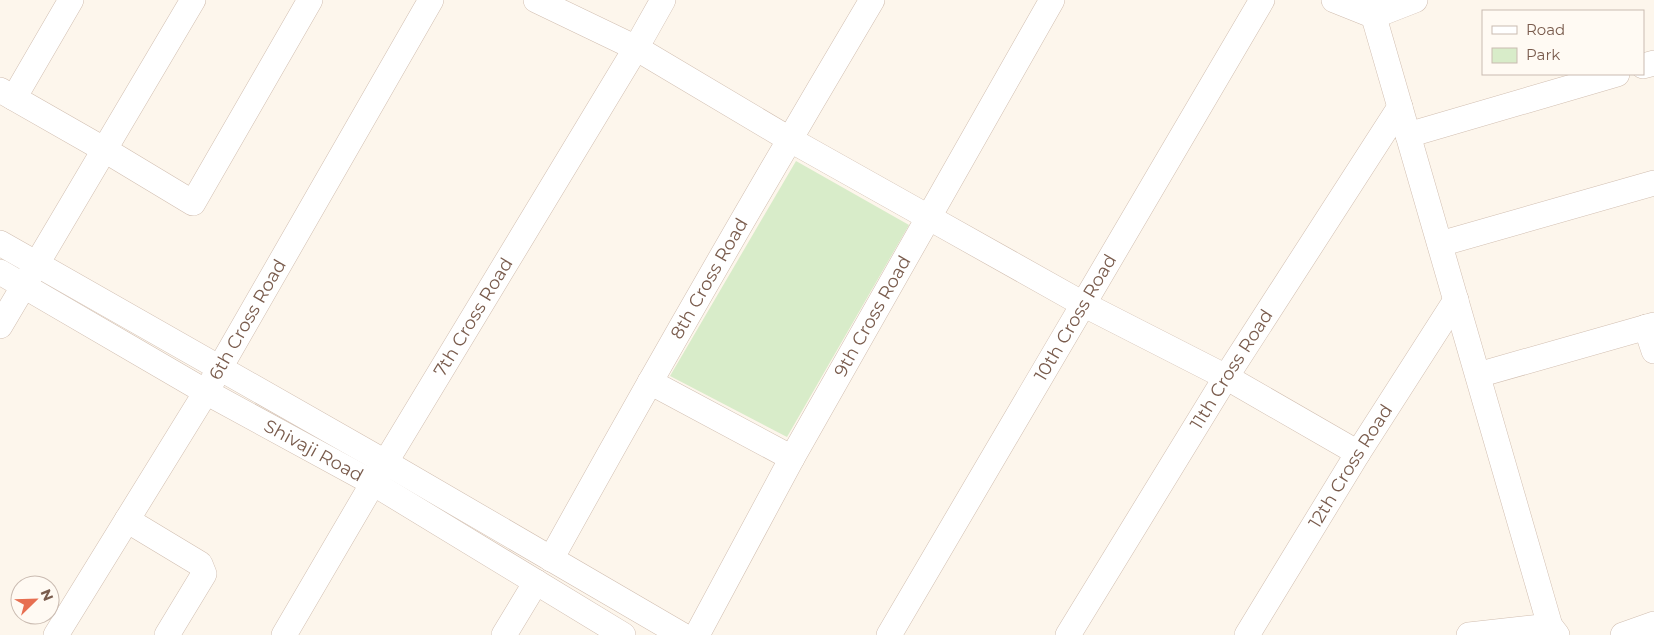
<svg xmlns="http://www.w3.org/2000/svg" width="1654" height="635" viewBox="0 0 1654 635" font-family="Montserrat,sans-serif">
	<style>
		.green { fill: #d8ecc9 }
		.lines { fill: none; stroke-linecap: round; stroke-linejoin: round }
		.minor-casing { stroke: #d1beb0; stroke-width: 26 }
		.minor { stroke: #fff; stroke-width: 25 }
		.labels { text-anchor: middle; stroke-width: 4; stroke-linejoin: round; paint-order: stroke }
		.street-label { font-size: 18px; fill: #7a5c4d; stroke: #fffaf3 }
	</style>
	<rect width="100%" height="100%" fill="#fdf6ec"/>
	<path class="green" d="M796 161 909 225 787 437 670 376Z"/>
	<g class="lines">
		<defs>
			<g id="minor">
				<path d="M536 0 636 48 789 139 928 217 1083 304 1226 377 1358 453"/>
				<path d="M1334 0 1374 16 1415 0"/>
				<path d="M1369 0 1550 626 1557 635"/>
				<path d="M1643 66 1654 63"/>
				<path d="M0 90 105 150 193 203 310 0"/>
				<path d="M14 98 71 0"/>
				<path d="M1408 135 1617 74"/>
				<path d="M0 243 385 462 682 635"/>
				<path d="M1440 244 1654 183"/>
				<path id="s1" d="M0 272 206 392 373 483 623 635"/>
				<path d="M0 326 193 0"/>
				<path d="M1646 327 1654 351"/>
				<path d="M1478 375 1654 325"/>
				<path d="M650 382 792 458"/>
				<path d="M127 520 200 564 204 574 167 635"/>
				<path id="s2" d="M551 559C655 371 762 185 872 0"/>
				<path id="s3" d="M56 635 206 392 431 0"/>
				<path id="s4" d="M284 635 373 483 636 48 663 0"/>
				<path d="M504 635 536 582"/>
				<path id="s5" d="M697 635 792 458 1052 0"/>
				<path id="s6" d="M889 635 1262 0"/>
				<path id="s7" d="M1068 635 1226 377 1400 107"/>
				<path id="s8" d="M1247 635 1358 453 1456 300"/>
				<path d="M1469 635 1550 626"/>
				<path d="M1623 635 1654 624"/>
			</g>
		</defs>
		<use href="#minor" class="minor-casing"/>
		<use href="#minor" class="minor"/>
	</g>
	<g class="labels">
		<g class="street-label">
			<text dy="6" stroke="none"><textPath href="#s2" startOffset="322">8th Cross Road</textPath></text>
			<text dy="6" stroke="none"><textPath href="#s5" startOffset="364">9th Cross Road</textPath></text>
			<text dy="6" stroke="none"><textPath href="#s4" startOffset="370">7th Cross Road</textPath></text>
			<text dy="6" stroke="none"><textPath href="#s6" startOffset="368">10th Cross Road</textPath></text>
			<text dy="6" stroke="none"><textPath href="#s3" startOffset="369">6th Cross Road</textPath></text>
			<text dy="6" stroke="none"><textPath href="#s7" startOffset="312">11th Cross Road</textPath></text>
			<text dy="6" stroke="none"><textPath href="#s1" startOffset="361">Shivaji Road</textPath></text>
			<text dy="6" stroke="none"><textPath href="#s8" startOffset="198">12th Cross Road</textPath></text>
		</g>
	</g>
	<rect x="1482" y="10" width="162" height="65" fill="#fffaf3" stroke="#cabbb1"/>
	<rect x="1492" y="26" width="25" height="8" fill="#ffffff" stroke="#cabbb1"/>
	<text x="1526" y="35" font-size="15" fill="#7a5c4d">Road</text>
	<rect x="1492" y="48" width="25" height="15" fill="#d8ecc9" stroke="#cabbb1"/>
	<text x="1526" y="60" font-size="15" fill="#7a5c4d">Park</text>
	<g transform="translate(35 600) rotate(67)"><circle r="24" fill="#fffaf3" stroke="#cabbb1"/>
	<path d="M0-4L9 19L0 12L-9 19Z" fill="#e76f51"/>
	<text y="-8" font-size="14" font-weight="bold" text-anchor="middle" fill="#7a5c4d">N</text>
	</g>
</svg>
